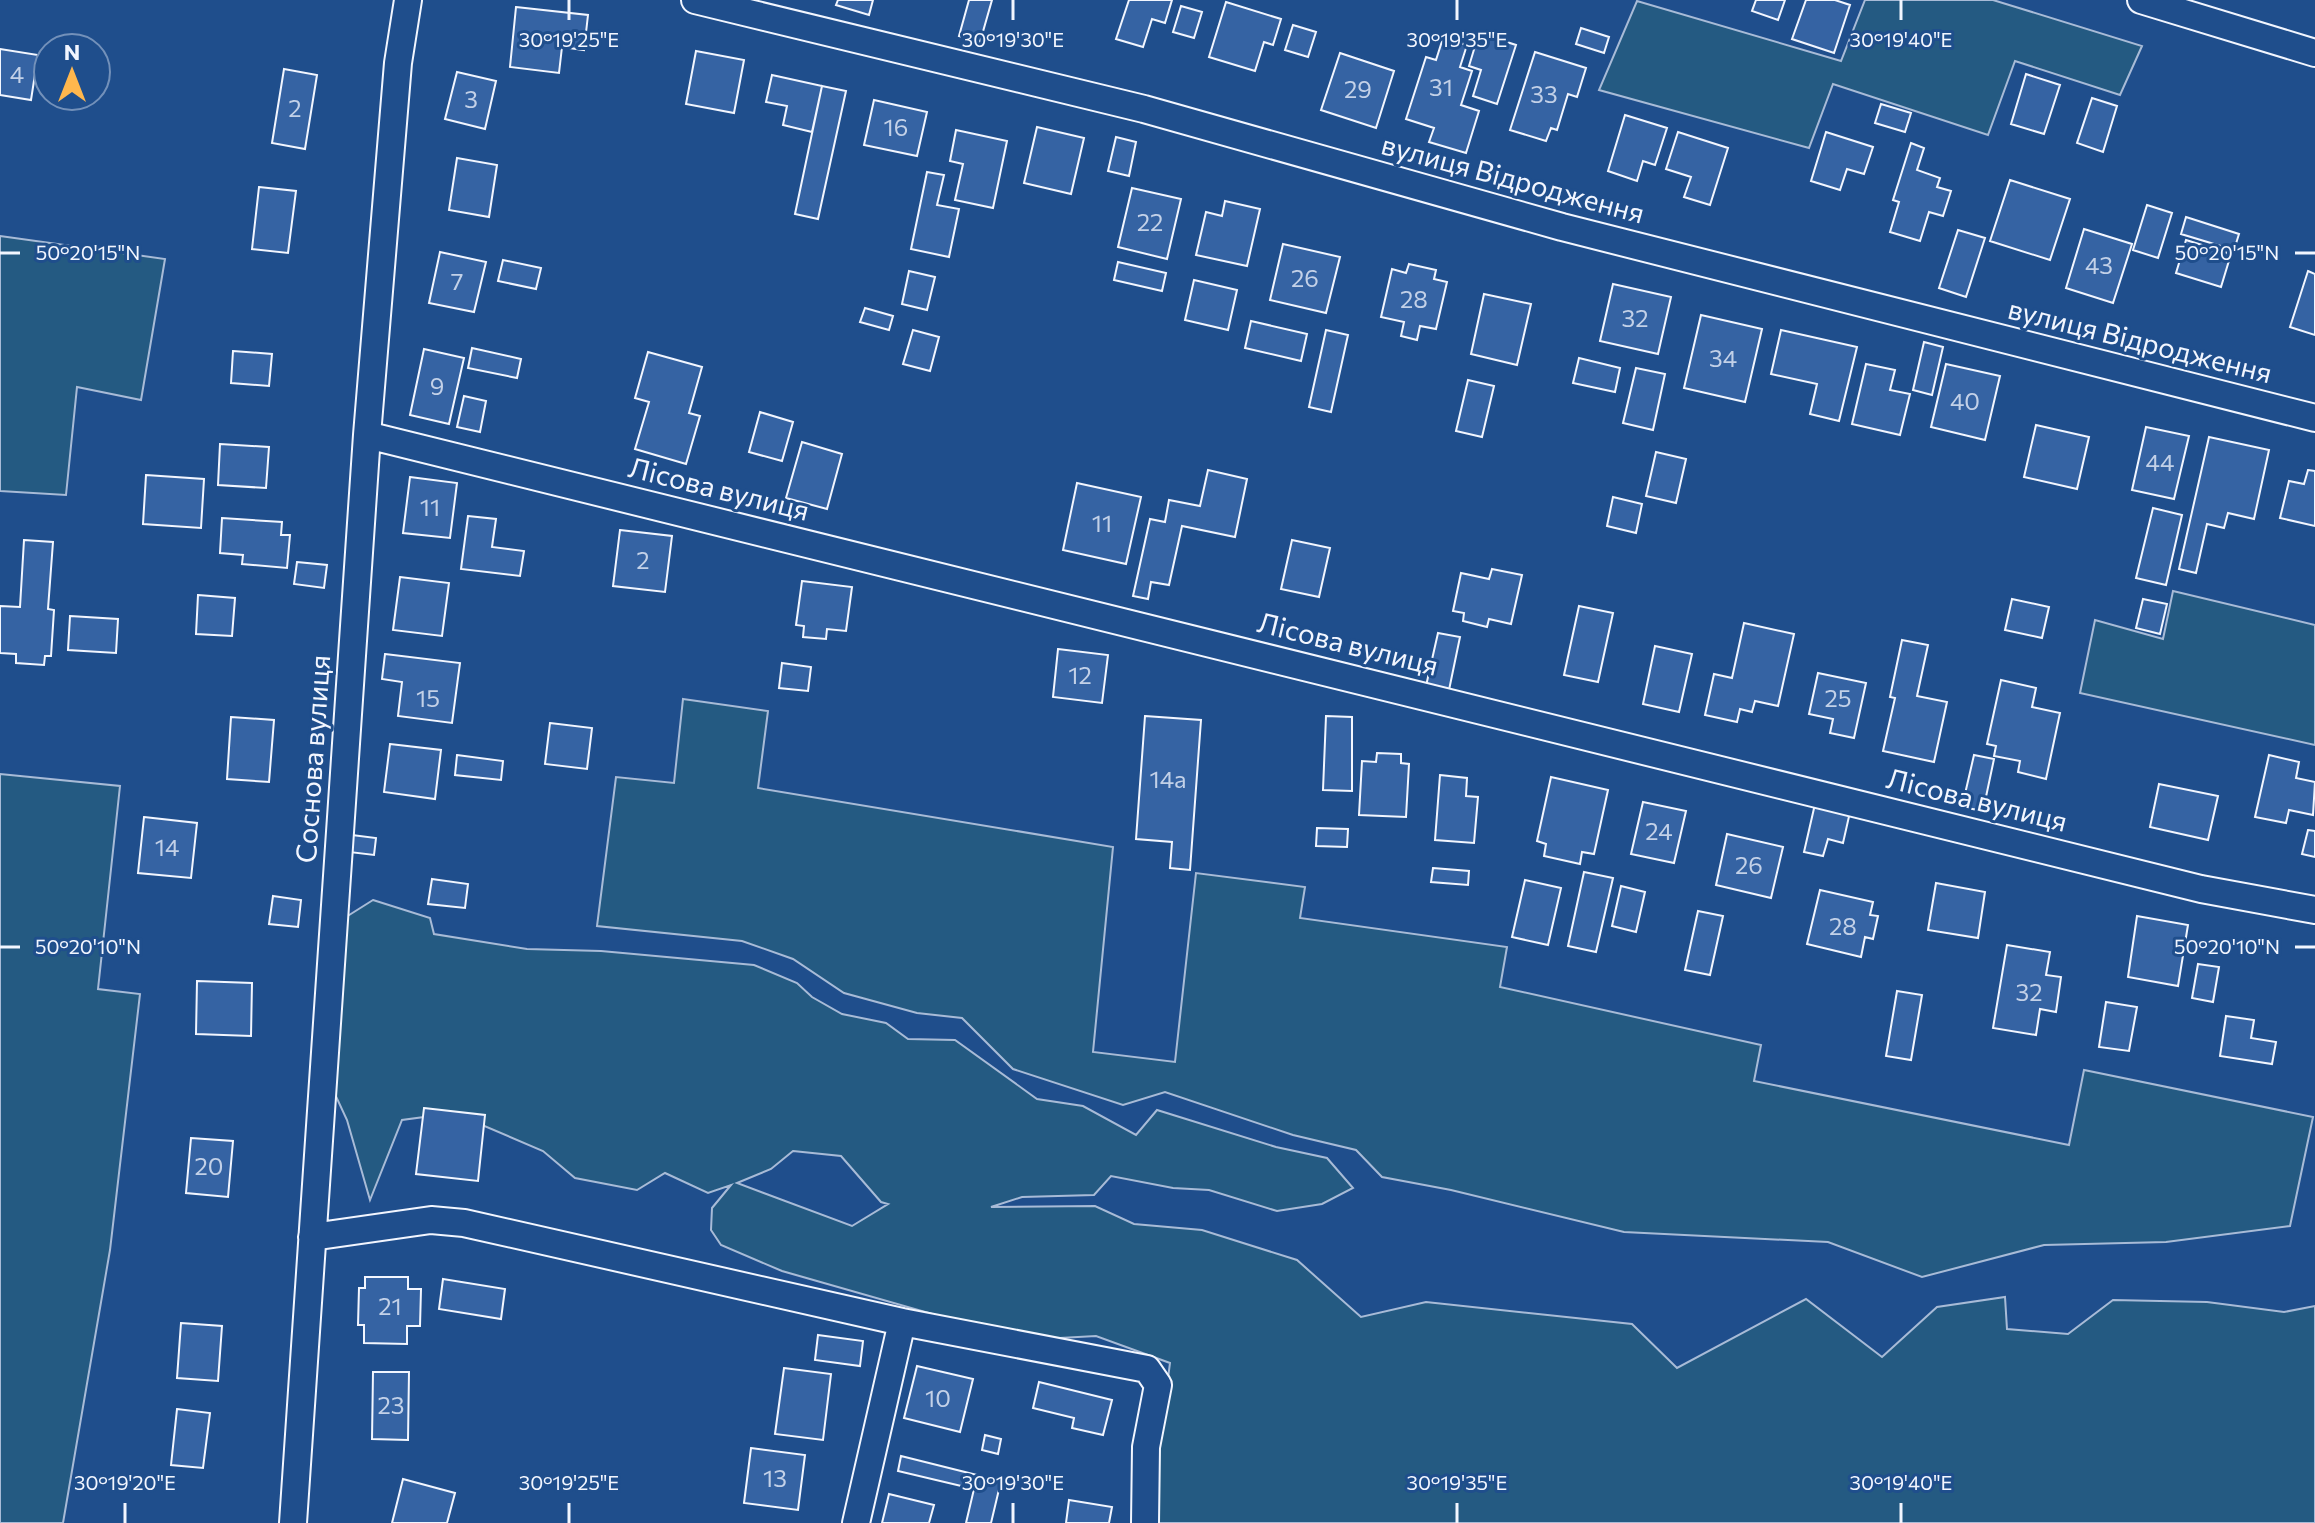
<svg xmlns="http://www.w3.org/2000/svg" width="2315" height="1523" viewBox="0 0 2315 1523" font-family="Commissioner,sans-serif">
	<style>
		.green { fill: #245a82; stroke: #a8bbd7; stroke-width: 2; fill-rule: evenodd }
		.building { fill: #3563a3; stroke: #f2f6ff; stroke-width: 2 }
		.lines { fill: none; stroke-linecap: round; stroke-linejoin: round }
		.street-casing { stroke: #f2f6ff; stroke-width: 30 }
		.street { stroke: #1f4e8c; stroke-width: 26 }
		.ticks { fill: none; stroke: #f2f6ff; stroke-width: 3 }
		.labels { text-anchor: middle; stroke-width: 6; stroke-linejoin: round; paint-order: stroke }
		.number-label { font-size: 24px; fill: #c3d1e8 }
		.street-label { font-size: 28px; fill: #f2f6ff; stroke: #1f4e8c }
		.ticks-label { font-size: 20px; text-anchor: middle; fill: #f2f6ff; stroke: #1f4e8c; stroke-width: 6; stroke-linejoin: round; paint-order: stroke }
	</style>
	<rect width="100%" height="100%" fill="#1f4e8c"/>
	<path class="green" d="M1865 0H1993L2142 46 2120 95 2015 61 1988 135 1833 84 1809 148 1599 90 1637 1 1841 61Z
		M0 236 165 259 141 400 77 387 66 495 0 491Z
		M2173 591 2315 625V745L2080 693 2095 620 2163 639Z
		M683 699 768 711 758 788 1113 847 1093 1052 1175 1062 1196 873 1305 887 1300 918 1507 947 1500 987 1761 1045 1754 1081 2069 1145 2084 1070 2313 1117 2290 1226 2166 1242 2044 1245 1922 1277 1828 1242 1624 1232 1451 1190 1382 1177 1356 1150 1293 1135 1165 1092 1123 1105 1013 1069 962 1018 917 1013 844 993 793 959 742 941 597 926 616 777 674 783Z
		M0 774 120 786 98 989 140 994 110 1250 63 1523H0Z
		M373 900 430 918 434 934 527 949 601 951 754 965 797 983 812 997 842 1014 886 1023 908 1039 955 1040 1037 1099 1083 1106 1136 1135 1157 1110 1276 1147 1327 1158 1353 1188 1322 1204 1277 1211 1209 1190 1173 1188 1111 1176 1094 1195 1022 1197 991 1207 1095 1206 1134 1224 1202 1230 1297 1260 1361 1317 1426 1302 1632 1324 1677 1368 1806 1299 1882 1357 1937 1307 2005 1297 2007 1329 2068 1334 2113 1300 2207 1302 2284 1312 2315 1306V1523H1152L1147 1477 1163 1416 1170 1363 1096 1336 1023 1340 782 1271 721 1245 711 1230 712 1208 731 1185 708 1193 665 1173 637 1190 575 1178 543 1151 454 1113 402 1120 370 1200 347 1120 327 1077V929ZM793 1151 841 1156 881 1202 888 1204 852 1226 737 1183 771 1169Z"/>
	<path class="building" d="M838 0H873L869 15 836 5Z
		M969 0H992L980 42 959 36Z
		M1129 0H1172L1165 23 1152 19 1143 47 1116 39Z
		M1756 0H1785L1778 20 1752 11Z
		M1806 0H1835L1850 5 1834 53 1792 39Z
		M1226 2 1281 19 1273 45 1264 42 1255 71 1209 57Z
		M1181 6 1202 12 1194 38 1173 32Z
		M516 7 588 15 584 50 562 47 559 73 510 67Z
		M1293 25 1316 32 1308 57 1285 50Z
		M1581 28 1609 37 1604 53 1576 44Z
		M1479 33 1516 45 1497 104 1473 96 1481 70 1469 66Z
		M1443 38 1467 45 1460 67 1472 71 1461 105 1479 111 1466 153 1429 142 1434 128 1406 119 1426 57 1436 60Z
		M0 49 38 55 31 100 0 95Z
		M696 51 744 60 734 113 686 104Z
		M1535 52 1586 68 1577 97 1568 94 1557 130 1551 128 1546 141 1510 130Z
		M1340 53 1394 71 1376 128 1321 110Z
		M284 69 317 75 305 149 272 143Z
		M457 72 496 81 485 129 445 119Z
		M2026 74 2060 85 2044 134 2011 124Z
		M772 75 822 86 812 132 783 125 787 106 766 102Z
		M822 86 846 91 818 219 795 214Z
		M2092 98 2117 106 2103 152 2077 143Z
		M874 100 927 112 917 156 864 145Z
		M1881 104 1911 113 1905 132 1875 123Z
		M1625 115 1667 128 1655 165 1643 161 1637 181 1608 171Z
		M1037 127 1084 138 1071 194 1024 183Z
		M956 130 1007 141 993 208 955 200 963 164 950 161Z
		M1678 132 1728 148 1710 205 1684 197 1691 177 1666 169Z
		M1826 132 1873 147 1864 174 1847 169 1840 190 1811 181Z
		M1116 137 1136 142 1129 176 1108 171Z
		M1911 143 1924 148 1917 170 1940 178 1937 187 1951 191 1943 216 1929 212 1920 241 1890 232 1899 202 1893 200Z
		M457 158 497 165 489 217 449 210Z
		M927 172 944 175 937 205 959 209 949 257 911 249Z
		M2010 180 2070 199 2050 260 1990 241Z
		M259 187 296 191 288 253 252 249Z
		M1132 188 1181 199 1167 259 1118 247Z
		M1225 201 1260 209 1247 266 1196 255 1206 212 1222 216Z
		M2147 205 2172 213 2158 258 2133 250Z
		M2186 217 2239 234 2234 250 2181 234Z
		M2084 229 2132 244 2113 303 2066 288Z
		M1958 230 1985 238 1966 297 1939 288Z
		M2186 240 2231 254 2221 287 2176 273Z
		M1283 244 1340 257 1326 313 1270 300Z
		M440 252 486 262 474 312 429 303Z
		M503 260 541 268 536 289 498 281Z
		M1118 262 1166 273 1162 291 1114 280Z
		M1409 264 1436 270 1434 279 1447 282 1436 329 1420 326 1417 340 1401 336 1404 322 1381 317 1392 269 1406 273Z
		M909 271 935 277 927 310 902 304Z
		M2308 271 2315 274V335L2290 327Z
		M1194 280 1237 290 1228 330 1185 320Z
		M1613 284 1671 297 1658 354 1600 341Z
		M1484 294 1531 304 1517 365 1471 354Z
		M865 308 893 316 889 330 860 322Z
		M1701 315 1762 329 1745 402 1684 388Z
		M1251 321 1307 334 1301 361 1245 348Z
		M913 330 939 337 930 371 903 364Z
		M1326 330 1348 335 1331 412 1309 407Z
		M1781 330 1857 347 1839 421 1810 414 1817 384 1771 374Z
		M1924 342 1943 347 1932 395 1913 390Z
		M472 348 521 359 517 378 468 368Z
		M424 349 464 358 449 424 410 415Z
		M233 351 272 354 269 386 231 383Z
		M648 352 702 367 689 413 700 416 686 464 635 449 649 402 635 398Z
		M1579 358 1620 368 1615 392 1573 383Z
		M1866 364 1895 370 1890 390 1910 394 1900 435 1852 424Z
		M1946 364 2000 376 1985 440 1931 427Z
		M1636 368 1665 374 1653 430 1623 423Z
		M1468 380 1494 386 1482 437 1456 431Z
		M464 396 486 401 480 432 457 427Z
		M760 412 793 422 782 461 749 452Z
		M2036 425 2089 437 2077 489 2024 477Z
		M2146 427 2189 436 2174 499 2132 490Z
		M2209 437 2269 450 2254 519 2228 513 2224 528 2207 524 2196 573 2179 569Z
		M802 442 842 454 827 509 786 498Z
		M220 444 269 447 266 488 218 485Z
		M1656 452 1686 459 1676 503 1646 496Z
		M1208 470 1247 479 1235 537 1182 526 1169 585 1151 582 1148 599 1133 596 1150 519 1165 522 1169 500 1200 506Z
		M2308 470 2315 471V526L2280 518 2289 481 2304 484Z
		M146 475 204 479 201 528 143 524Z
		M410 477 457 483 450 538 403 533Z
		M1077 483 1141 497 1126 564 1063 550Z
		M1613 497 1642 504 1636 533 1607 526Z
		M2153 508 2182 515 2166 585 2136 578Z
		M468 516 496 519 492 547 524 551 520 576 461 569Z
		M222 518 282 522 281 535H290L287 568 242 564 243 555 220 553Z
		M620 530 672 536 665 592 613 586Z
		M24 540 53 542 48 609 54 610 51 656H45L44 665 16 663V654L0 653V606L20 607Z
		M1292 540 1330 548 1319 597 1281 589Z
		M297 562 327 565 324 588 294 584Z
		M1492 569 1522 575 1511 624 1489 619 1487 627 1463 621 1464 613 1453 611 1461 573 1489 579Z
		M400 577 449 583 442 636 393 630Z
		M802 581 852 587 846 631 827 629 826 639 803 637 804 626 796 625Z
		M198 595 235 598 232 636 196 634Z
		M2012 599 2049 607 2042 638 2005 630Z
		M2143 599 2167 604 2160 634 2136 628Z
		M1579 606 1613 613 1598 682 1564 675Z
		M70 616 118 619 116 653 68 650Z
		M1744 623 1794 634 1778 706 1755 701 1752 712 1740 709 1737 722 1705 715 1714 674 1732 678Z
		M1438 633 1460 637 1449 690 1426 686Z
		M1902 640 1928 645 1917 696 1947 702 1934 762 1883 751 1895 698 1890 697Z
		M1655 646 1692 654 1679 712 1643 704Z
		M1058 649 1108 655 1102 703 1053 697Z
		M385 654 460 663 452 723 398 716 402 682 382 679Z
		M782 663 811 667 808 691 779 688Z
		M1818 673 1866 683 1854 738 1830 733 1833 719 1809 714Z
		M2001 680 2036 688 2032 707 2060 713 2046 779 2018 772 2020 761 1994 756 1996 746 1987 744Z
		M1145 716 1201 720 1190 870 1170 868 1172 842 1136 839Z
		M1326 716 1352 717V791L1323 790Z
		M231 717 274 720 269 782 227 779Z
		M550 723 592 728 587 769 545 764Z
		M390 744 441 750 435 799 384 792Z
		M1377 753 1401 754V763L1409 764 1406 817 1359 815 1362 761 1376 762Z
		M457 755 503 761 501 780 455 775Z
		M1974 755 1994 759 1983 811 1962 807Z
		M2269 755 2299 762 2296 778 2315 782 2313 815 2289 810 2286 823 2255 817Z
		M1440 775 1467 778 1466 796 1478 797 1474 843 1435 840Z
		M1551 777 1608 790 1594 854 1582 852 1580 864 1544 856 1546 844 1537 841Z
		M2159 784 2218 796 2208 840 2150 827Z
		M1643 802 1686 811 1674 863 1631 854Z
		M1815 804 1850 812 1843 843 1828 839 1823 856 1804 852Z
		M144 817 197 823 191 878 138 873Z
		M1317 828 1348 829 1347 847 1316 846Z
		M2308 830 2315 831V857L2302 854Z
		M1727 834 1783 847 1771 898 1716 885Z
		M352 835 376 838 374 855 349 852Z
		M1433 868 1469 871 1468 885 1431 882Z
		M1584 872 1613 878 1596 952 1568 946Z
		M432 879 468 884 465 908 428 904Z
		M1525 880 1561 888 1548 945 1512 937Z
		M1936 883 1985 892 1978 938 1928 930Z
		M1621 886 1645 892 1636 932 1612 926Z
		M1820 890 1873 902 1870 915 1878 916 1873 939 1865 937 1861 957 1807 944Z
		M273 896 301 900 298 927 269 924Z
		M1698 911 1723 916 1710 975 1685 970Z
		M2137 916 2188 925 2178 986 2128 977Z
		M2007 945 2050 952 2046 975 2061 977 2056 1012 2040 1009 2036 1035 1993 1028Z
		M2198 964 2219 967 2213 1002 2192 998Z
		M197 981 252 983 251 1036 196 1034Z
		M1897 991 1922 995 1911 1060 1886 1056Z
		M2106 1002 2137 1007 2129 1051 2099 1047Z
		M2226 1016 2254 1020 2251 1038 2276 1042 2272 1064 2220 1056Z
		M424 1108 485 1115 478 1181 416 1174Z
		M191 1138 233 1141 228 1197 186 1193Z
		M365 1277H408V1289H421L420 1326H407V1344L364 1343V1325H358L359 1288H365Z
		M443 1279 505 1289 501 1319 439 1309Z
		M181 1323 222 1326 218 1381 177 1378Z
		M818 1335 863 1341 860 1366 815 1360Z
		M917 1366 973 1379 960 1432 904 1418Z
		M784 1368 831 1374 823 1440 775 1434Z
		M373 1372H409L408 1440 372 1439Z
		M1039 1382 1112 1400 1103 1435 1072 1428 1074 1418 1033 1408Z
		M177 1409 210 1413 203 1468 171 1465Z
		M985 1435 1001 1439 998 1454 982 1450Z
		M751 1448 805 1455 798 1510 744 1503Z
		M901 1456 1001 1481 991 1523H966L974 1489 898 1471Z
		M403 1479 455 1493 447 1523H392Z
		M889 1494 934 1505 929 1523H882Z
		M1069 1500 1112 1507 1109 1523H1066Z"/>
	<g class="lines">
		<defs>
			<path id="street" d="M695 0 1144 109 1562 227 2315 418
				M2141 0 2315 53
				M367 435 2201 889 2315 910
				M312 1237 431 1220 464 1223 902 1322 1147 1369 1158 1385 1146 1447 1145 1523
				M293 1523 367 435 398 63 408 0
				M856 1523 902 1322"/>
		</defs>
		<use href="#street" class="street-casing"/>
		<use href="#street" class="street"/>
	</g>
	<path class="ticks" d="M569 0V20M1013 0V20M1457 0V20M1901 0V20M0 253H20M2295 253H2315M0 947H20M2295 947H2315M125 1503V1523M569 1503V1523M1013 1503V1523M1457 1503V1523M1901 1503V1523"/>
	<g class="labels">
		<g class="number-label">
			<text x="17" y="83">4</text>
			<text x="1441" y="96">31</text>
			<text x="1358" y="98">29</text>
			<text x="1544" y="103">33</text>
			<text x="471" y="108">3</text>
			<text x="295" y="117">2</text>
			<text x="896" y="136">16</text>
			<text x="1150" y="231">22</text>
			<text x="2099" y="274">43</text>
			<text x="1305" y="287">26</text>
			<text x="457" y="290">7</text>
			<text x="1414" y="308">28</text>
			<text x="1635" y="327">32</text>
			<text x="1723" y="367">34</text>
			<text x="437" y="395">9</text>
			<text x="1965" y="410">40</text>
			<text x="2160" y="471">44</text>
			<text x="430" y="516">11</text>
			<text x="1102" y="532">11</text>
			<text x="643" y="569">2</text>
			<text x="1080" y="684">12</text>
			<text x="428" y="707">15</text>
			<text x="1838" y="707">25</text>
			<text x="1168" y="788">14а</text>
			<text x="1659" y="840">24</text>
			<text x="167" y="856">14</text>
			<text x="1749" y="874">26</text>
			<text x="1843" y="935">28</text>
			<text x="2029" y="1001">32</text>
			<text x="209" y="1175">20</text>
			<text x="390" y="1315">21</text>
			<text x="938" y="1407">10</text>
			<text x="391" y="1414">23</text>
			<text x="775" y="1487">13</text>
		</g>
		<g class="street-label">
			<text transform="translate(1513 179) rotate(15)" y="10">вулиця Відродження</text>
			<text transform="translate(2140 341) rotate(14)" y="10">вулиця Відродження</text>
			<text transform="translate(719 489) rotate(14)" y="10">Лісова вулиця</text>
			<text transform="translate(1348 644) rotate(14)" y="10">Лісова вулиця</text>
			<text transform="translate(313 759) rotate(-86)" y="10">Соснова вулиця</text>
			<text transform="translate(1977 800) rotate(14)" y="10">Лісова вулиця</text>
		</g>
	</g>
	<g class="ticks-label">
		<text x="569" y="47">30°19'25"E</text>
		<text x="1013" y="47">30°19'30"E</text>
		<text x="1457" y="47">30°19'35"E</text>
		<text x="1901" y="47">30°19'40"E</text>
		<text x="88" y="260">50°20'15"N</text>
		<text x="2227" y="260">50°20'15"N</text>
		<text x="88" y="954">50°20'10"N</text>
		<text x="2227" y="954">50°20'10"N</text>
		<text x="125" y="1490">30°19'20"E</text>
		<text x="569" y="1490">30°19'25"E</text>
		<text x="1013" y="1490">30°19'30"E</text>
		<text x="1457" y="1490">30°19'35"E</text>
		<text x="1901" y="1490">30°19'40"E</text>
	</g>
	<g transform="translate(72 72)"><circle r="38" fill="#1f4e8c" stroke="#7391ba" stroke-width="2"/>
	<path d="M0-6L14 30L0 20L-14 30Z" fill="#ffb74d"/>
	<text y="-12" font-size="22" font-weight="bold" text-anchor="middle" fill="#f2f6ff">N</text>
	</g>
</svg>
